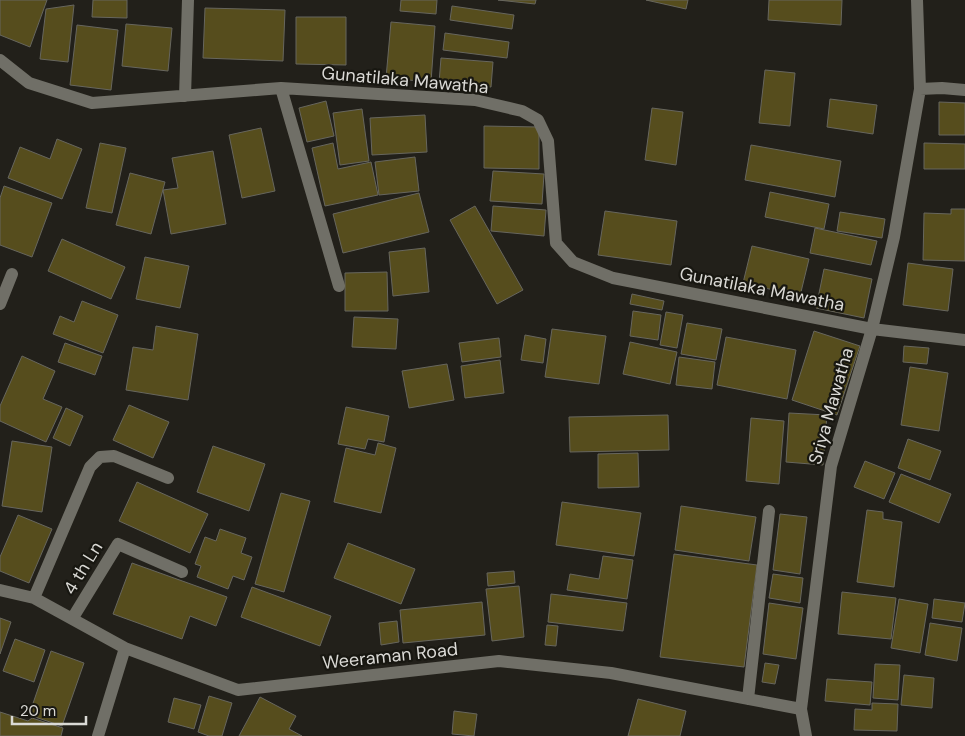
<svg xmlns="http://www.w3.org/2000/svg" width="965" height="736" viewBox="0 0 965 736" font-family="'DM Sans',sans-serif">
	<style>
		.building { fill: #564d1d; stroke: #67665e }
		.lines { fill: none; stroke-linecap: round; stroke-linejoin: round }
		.minor { stroke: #706f67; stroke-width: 12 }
		.labels { text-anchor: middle; stroke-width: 4.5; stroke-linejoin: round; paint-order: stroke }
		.street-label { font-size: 18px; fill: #dad9d5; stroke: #181711 }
	</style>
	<rect width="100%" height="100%" fill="#22201a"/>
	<path class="building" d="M0 0H47L30 47 0 35Z
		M93 0H127V18L92 17Z
		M401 0H437L436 14 400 11Z
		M498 0H536L535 4Z
		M646 0H688L686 9Z
		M769 0H842L841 25 768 20Z
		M74 5 68 62 40 59 46 9Z
		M452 6 514 15 512 29 450 20Z
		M205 8 285 10 283 61 203 58Z
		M296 17H346V65L296 64Z
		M391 22 435 26 431 82 386 78Z
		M126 24 172 28 168 71 122 66Z
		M77 25 118 30 111 90 70 85Z
		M445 33 509 42 507 58 443 50Z
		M441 58 493 62 491 87 439 83Z
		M765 70 795 73 790 126 759 123Z
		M830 99 877 105 873 134 827 127Z
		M326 101 334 136 307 142 299 108Z
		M939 102 965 103V135H939Z
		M652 108 683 112 676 165 645 160Z
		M362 109 369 161 340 165 333 113Z
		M425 115 427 152 372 155 370 118Z
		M484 126 539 127V169L484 168Z
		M261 128 275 191 242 198 229 135Z
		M57 139 82 149 62 199 8 178 20 147 50 159Z
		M100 143 126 148 112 213 86 208Z
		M333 143 338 169 371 162 378 195 325 206 312 148Z
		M924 143 965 144V169H924Z
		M751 145 841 161 835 197 745 180Z
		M213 151 226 224 171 234 163 190 178 188 172 158Z
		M415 157 419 191 379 195 375 162Z
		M493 171 544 174 542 204 490 201Z
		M130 173 165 182 151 234 116 225Z
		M4 186 52 203 32 257 0 245V198Z
		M770 192 829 204 824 229 765 217Z
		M419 193 429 232 343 253 333 214Z
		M475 206 523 290 497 304 450 220Z
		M493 206 546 210 544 236 491 231Z
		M951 209H965V261L923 260 924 213 951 214Z
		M605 211 677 221 671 265 598 255Z
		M840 212 885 219 882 238 837 231Z
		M815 228 877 241 871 265 810 253Z
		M62 239 125 267 111 299 48 271Z
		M752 246 809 259 800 296 743 283Z
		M425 248 429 292 393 296 389 252Z
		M145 257 189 266 180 308 136 299Z
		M908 263 953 269 948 311 903 305Z
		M824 269 872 279 864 318 816 308Z
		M387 272 388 311H345V273Z
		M632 294 664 301 662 310 630 304Z
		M82 301 118 315 103 353 53 334 60 316 74 322Z
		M633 311 661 315 658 340 630 336Z
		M666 312 683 315 677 348 660 345Z
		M354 317 398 319 396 349 352 347Z
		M687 323 722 329 716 360 681 354Z
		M156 326 198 334 188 400 126 390 133 347 153 350Z
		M552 329 606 336 599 384 545 377Z
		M814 331 860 346 837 415 792 400Z
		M525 335 546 339 543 363 521 360Z
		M726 337 796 350 787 399 717 385Z
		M499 338 501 357 462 362 459 343Z
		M630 342 677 352 670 384 623 374Z
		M65 343 102 356 95 375 58 362Z
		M904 346 929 348 927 364 903 362Z
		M22 356 55 371 43 399 62 407 46 442 0 421V406Z
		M679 357 715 362 712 389 676 385Z
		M500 360 504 393 465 398 461 366Z
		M447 364 454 400 409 408 402 371Z
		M910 367 948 373 939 431 901 425Z
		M129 405 169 422 153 458 113 440Z
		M346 407 389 416 384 442 368 439 365 449 338 444Z
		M66 408 83 416 70 446 53 438Z
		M789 413 827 415 823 465 786 462Z
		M668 415 669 450 570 452 569 417Z
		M751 418 784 421 779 484 746 481Z
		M908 439 941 451 930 480 898 468Z
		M12 441 52 447 42 512 2 506Z
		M378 443 396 448 381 513 334 502 346 448 375 455Z
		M213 446 265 464 249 511 197 492Z
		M638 453 639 487 598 488V454Z
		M865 461 895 473 884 499 854 487Z
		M901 474 951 494 939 523 889 502Z
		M137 482 208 514 190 553 119 521Z
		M281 493 310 501 284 592 255 584Z
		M562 502 641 513 634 556 556 545Z
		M681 506 756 517 749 561 675 550Z
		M867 510 883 512V519L902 522 894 587 857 582Z
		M780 514 807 517 800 574 773 570Z
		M18 515 52 529 29 583 0 571V557Z
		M220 529 246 538 241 553 252 557 244 580 233 576 228 589 197 577 201 566 195 564 205 537 216 541Z
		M348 543 415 569 401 604 334 578Z
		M674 554 757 565 744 667 660 657Z
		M603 556 633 560 627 599 567 590 570 574 599 579Z
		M132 563 227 597 216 626 190 616 182 639 113 614Z
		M514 571 515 583 488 586 487 573Z
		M773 574 803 578 800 603 769 598Z
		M519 586 524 637 492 641 486 589Z
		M252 587 331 616 320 646 241 617Z
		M842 592 896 598 891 639 838 634Z
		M551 594 627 603 623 631 548 622Z
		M899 599 928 604 920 653 891 648Z
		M934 599 965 603 962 622 932 618Z
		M482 602 485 635 403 643 400 610Z
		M769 603 803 608 796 659 763 654Z
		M0 618 11 622 0 654Z
		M397 621 399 642 381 645 379 623Z
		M930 623 962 628 957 661 925 655Z
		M547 625 558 626 556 646 545 645Z
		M15 639 45 650 34 682 3 671Z
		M51 651 84 663 62 726 29 715Z
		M765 663 779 665 775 684 762 682Z
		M875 664 900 665 898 700 873 698Z
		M904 675 934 678 932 708 901 705Z
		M827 679 872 682 870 705 825 701Z
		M209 696 232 703 222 736H209L198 732Z
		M260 697 296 716 289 729 302 736H239Z
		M174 698 201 705 194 729 168 722Z
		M638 699 686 711 680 736H628Z
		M872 703 898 704 897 731 854 730 855 709 872 710Z
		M454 711 477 714 474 736 452 734Z
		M0 712 28 721 32 718 63 728 61 736H0Z"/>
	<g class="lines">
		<path class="minor" d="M0 60 29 83 92 103 281 88 475 100 522 111 538 120 548 141 556 243 573 262 613 278 872 329 965 340
			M281 88 339 286
			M920 89 942 88 965 90
			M185 96 188 0
			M0 304 12 274
			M0 590 34 598 125 648 238 690 499 661 611 673 801 709
			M34 598 90 467 100 457 114 456 168 478
			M72 619 118 544 182 572
			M748 699 769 511
			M98 736 125 648
			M806 736 801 709 831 466 872 329 894 237 920 89 917 0"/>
	</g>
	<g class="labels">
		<g class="street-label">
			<text transform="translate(405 80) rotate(5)" y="6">Gunatilaka Mawatha</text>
			<text transform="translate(762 289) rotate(11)" y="6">Gunatilaka Mawatha</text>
			<text transform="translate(831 406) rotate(-74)" y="6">Sriya Mawatha</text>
			<text transform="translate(83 568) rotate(-59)" y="6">4 th Ln</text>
			<text transform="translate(390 656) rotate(-6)" y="6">Weeraman Road</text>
		</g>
	</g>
	<path d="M12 716v8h74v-8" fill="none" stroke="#dad9d5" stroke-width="2.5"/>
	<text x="20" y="716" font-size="15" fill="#dad9d5" stroke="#181711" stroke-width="4" paint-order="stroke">20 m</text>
</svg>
